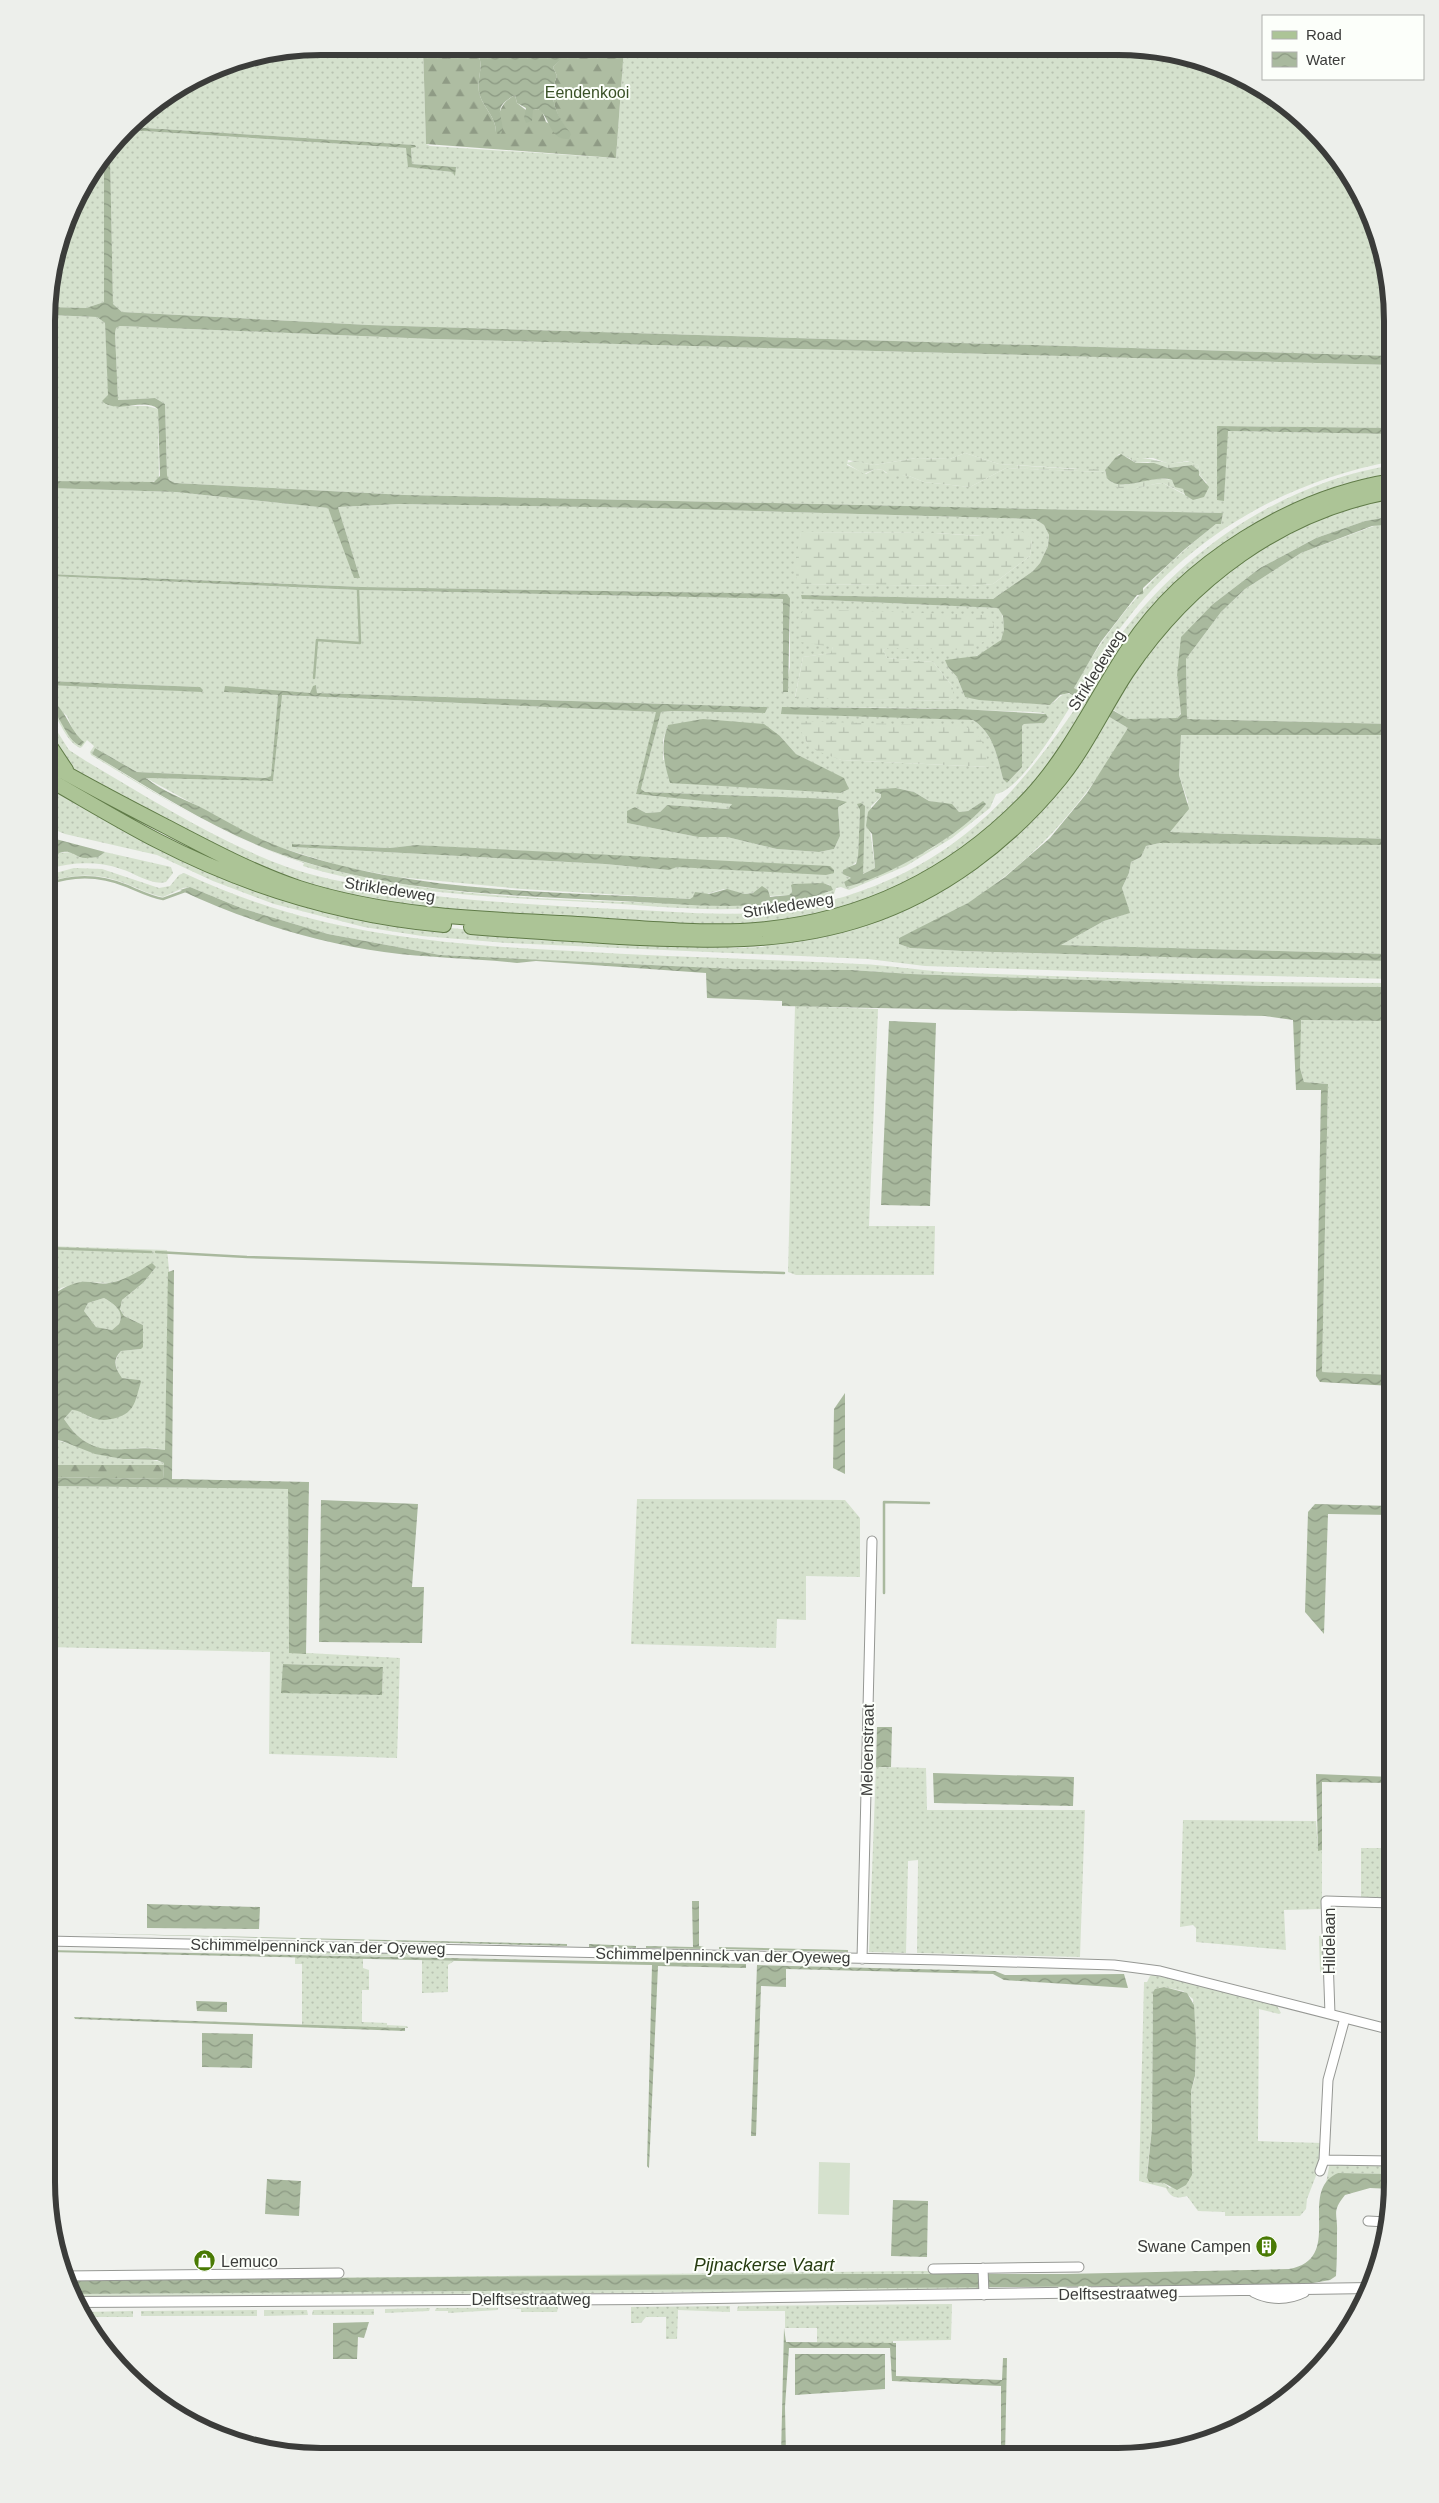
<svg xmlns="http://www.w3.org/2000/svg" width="1439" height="2503" viewBox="0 0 1439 2503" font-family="Helvetica,sans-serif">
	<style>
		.grass { fill: url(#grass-dots); fill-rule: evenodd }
		.forest { fill: url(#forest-firs) }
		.wetland { fill: url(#wetland-marsh) }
		.park { fill: #d5e1cd }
		.water { fill: url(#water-waves); fill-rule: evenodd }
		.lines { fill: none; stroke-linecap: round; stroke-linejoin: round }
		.stream { stroke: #a9b99e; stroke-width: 2.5 }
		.minor-casing { stroke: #969894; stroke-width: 11 }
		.tertiary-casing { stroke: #969894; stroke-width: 12 }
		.primary-casing { stroke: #607b48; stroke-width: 16 }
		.minor { stroke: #fff; stroke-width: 9 }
		.tertiary { stroke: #fff; stroke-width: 10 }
		.primary { stroke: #acc496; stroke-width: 14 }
		.labels { text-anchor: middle; stroke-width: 4; stroke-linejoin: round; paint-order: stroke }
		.park-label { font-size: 16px; fill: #3a5127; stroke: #fcfffa }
		.street-label { font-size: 16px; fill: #3b3c3a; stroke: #fcfffa }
		.poi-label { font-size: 16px; fill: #3b3c3a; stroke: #fcfffa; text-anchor: end }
		.water-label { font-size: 18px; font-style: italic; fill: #263c11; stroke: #fcfffa }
		.rim { fill: none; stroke: #3b3c3a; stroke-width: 6 }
	</style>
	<defs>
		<pattern id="grass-dots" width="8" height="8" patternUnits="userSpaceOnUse" patternTransform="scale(1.25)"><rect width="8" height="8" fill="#d5e1cd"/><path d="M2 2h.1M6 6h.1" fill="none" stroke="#b8c2b1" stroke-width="1.8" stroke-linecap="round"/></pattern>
		<pattern id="forest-firs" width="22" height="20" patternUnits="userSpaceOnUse" patternTransform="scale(1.25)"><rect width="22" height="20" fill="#aebda2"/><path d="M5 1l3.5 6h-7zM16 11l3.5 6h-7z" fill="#8f9b85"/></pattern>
		<pattern id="wetland-marsh" width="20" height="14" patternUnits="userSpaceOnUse" patternTransform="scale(1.25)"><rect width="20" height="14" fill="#d5e1cd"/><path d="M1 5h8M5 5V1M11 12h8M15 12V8" fill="none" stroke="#b8c2b1"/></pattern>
		<pattern id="water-waves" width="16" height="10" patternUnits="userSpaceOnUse" patternTransform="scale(1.25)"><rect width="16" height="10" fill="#a9b99e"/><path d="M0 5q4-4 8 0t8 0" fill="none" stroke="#8b9882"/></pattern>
	</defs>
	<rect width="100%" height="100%" fill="#eff1ed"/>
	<path class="grass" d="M321 46 411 50V47H405H423L426 144 430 146 616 158 624 48 1171 51 1239 74 1299 114 1346 168 1378 232 1393 321V356L369 325 122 312 113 304 110 153 128 130 407 148 409 167 452 172 455 175V167L412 164 411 148 414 145 130 127 140 115 216 67Z
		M104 160V302L86 308 49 307V285L75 199Z
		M49 315 97 317 105 323 109 406H147L158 409 159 480C146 487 68 481 48 481Z
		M120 326 432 339 1393 365V428L1217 426V500H1224L1227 431 1393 434V461C1290 481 1198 531 1132 613 1117 632 1102 651 1090 672 1087 678 1083 687 1079 691L1074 688C1111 620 1155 572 1216 524H1221L1223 513 405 495 175 483 169 480 167 475 165 404 155 398 118 400 115 333 116 328ZM965 453 999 464 1097 470 1106 469 1119 454 1129 458H1153L1170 464 1187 461 1198 465 1202 478 1207 483 1185 495 1163 483C1141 484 1118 501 1105 472L1006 468 970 487 924 482 909 476 886 473 883 470 875 469 866 474 847 465 848 460 874 465 916 458 950 459Z
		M1393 465V478L1303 500 1273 514 1209 561 1091 698 1084 694C1099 668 1114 641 1134 618 1199 540 1292 481 1393 465Z
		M48 488 176 492 328 508 360 578 338 507 399 504 651 508 1035 519 1044 525 1049 535 1048 546 1040 563 1033 571 993 599 801 595 803 599 998 608C1003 613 1003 619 1004 626 1007 652 965 658 948 667L957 677 965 697 1050 705C1060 699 1063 688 1076 697 1063 719 1020 791 996 794L990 808 952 838 906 866 849 890 841 887 836 888 834 894C812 900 790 905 767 907 708 913 647 905 589 902 493 897 395 894 303 866L304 863C228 839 159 796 91 755L90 752 94 746 87 740 82 747 80 748C64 740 61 719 48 708 60 708 69 738 80 746L67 716 48 698V685L200 687 48 681V576L358 590 784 599V692L790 667V598L786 594 363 587 48 574ZM801 532 935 533 1032 539 1030 556 993 584 971 586 798 584ZM984 643 887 648 883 650 887 658 933 662 953 687V699L949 701 795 697 803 657 832 653 833 646ZM316 686 317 693 768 707 765 713 672 711 661 712 641 789 645 792 835 799 846 802 838 806 840 836 834 849 819 852 777 849 727 837H698L627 823 635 807 646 813 660 812 667 805 728 809 733 803 636 794 657 712 281 695 273 780 146 778 243 831 272 845 344 867 398 877 522 889 690 899 724 889 745 894 768 890 769 896 789 895 792 892 791 887 820 883 830 885 829 892 770 904 729 905C587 900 421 902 285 856 216 833 153 791 92 754L95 748 137 772 265 778 271 776 278 695 224 692 311 693ZM782 707 925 708 1034 712 1044 713 1048 718 1044 723 1024 724 1022 726V767L1007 783 1003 779C997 756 994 734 973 720ZM797 721 988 767 841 760 807 743ZM668 725 780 736 796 754 817 765 663 760V740ZM896 788 914 792 929 801 952 805 959 812 968 811 983 801 976 815 934 847 897 867 847 887 844 882 852 879 847 876 852 866 858 860 860 810 858 804H863V874L875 868 870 830 871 806 881 797V794L877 793V789ZM292 844 391 848 416 845 833 868 676 867 669 870 605 864 292 847Z
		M1393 495V516L1365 521 1316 538 1260 568 1213 604 1180 660 1177 675 1181 713 1177 718 1128 720 1111 708 1136 662 1223 570 1312 519Z
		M1382 523 1393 524V724L1187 719 1186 659 1221 612 1245 589 1301 553Z
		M1081 700 1087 705 1058 758 975 845 870 902 766 926 657 925 622 919 592 917 566 920 432 910 326 892 240 861 75 771 69 767 48 735V717L69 750 86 761C151 799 216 841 287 867 315 877 348 883 379 888 457 901 537 905 616 909 671 911 728 918 783 910 824 905 867 891 904 873 984 833 1032 772 1081 700Z
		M1108 716 1128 728V730C1084 803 1041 854 970 902 948 916 922 927 899 938V944L910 948 962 951 1198 958 1393 961V979L1108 972 925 966 868 959 507 943 422 936 364 927 274 904 213 881 157 855 65 834 48 827V787L152 844 418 925 472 930 692 942 734 948 762 947 911 903Z
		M1181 735H1393V954L1061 945 1104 921 1129 913 1122 888 1129 873 1131 862 1141 857 1146 846 1160 843 1392 839 1169 832 1188 802 1179 775Z
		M72 852 81 857H98L105 852 171 867 173 873 166 882C152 886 135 873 121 869 97 861 73 862 48 869V861L57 858 59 853Z
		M74 868 102 869 159 888 170 886 179 875 184 873C311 933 433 944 572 951 668 957 764 959 860 964 888 965 916 970 945 972 1094 978 1243 983 1393 983V987L1264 986 911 974 851 970 736 969 440 955 328 934 241 908 190 887 183 888 163 897C151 895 139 889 127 884 99 873 76 873 48 882V875Z
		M795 1006 878 1009 869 1226H935L934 1275H796L788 1272Z
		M1300 1020 1393 1021 1392 1375 1322 1372 1328 1084 1304 1082 1300 1068Z
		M47 1246 167 1250 169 1270 165 1450C121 1440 97 1469 64 1419L72 1410H78L91 1418 137 1394 140 1380 122 1378C115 1368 113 1361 121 1351L141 1349 143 1325 124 1316 120 1308 122 1300 143 1283 156 1267 140 1270 132 1277 109 1283 81 1282 61 1288 47 1300Z
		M104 1298C114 1304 125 1311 119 1324L112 1330 96 1327 84 1311 88 1303Z
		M47 1438C73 1443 96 1454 122 1459 136 1461 150 1457 164 1463V1465H47Z
		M47 1486 288 1489 289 1652 400 1658 397 1758 269 1754 270 1652 47 1647ZM284 1664 383 1667 382 1695 282 1692Z
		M637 1499 845 1500 860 1518V1577L806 1576V1620L777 1619 776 1648 631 1644Z
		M876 1767 926 1768 927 1810H1085L1080 1957 917 1953 918 1860 908 1861 906 1953 869 1952Z
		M1183 1820 1316 1821 1318 1850H1322V1909L1284 1910 1286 1950 1196 1942V1928L1193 1925 1180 1927Z
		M1361 1848H1392V1899H1361Z
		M1325 1935 1326 1971 1320 1972 1319 1936Z
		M298 1951 407 1952 411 1957 295 1954Z
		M295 1957 363 1958V1968L369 1970V1990H362V2022L387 2023V2025L407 2026 408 2028 302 2026V1964H295Z
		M422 1960 454 1961 448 1965V1992L422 1993Z
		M1156 1974 1276 2004 1281 2013 1279 2014 1259 2009 1258 2141 1322 2143V2160L1307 2199 1306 2209 1300 2216H1225V2212L1198 2211 1187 2196C1176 2199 1171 2198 1166 2188L1139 2181 1144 1982H1147L1150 1976ZM1164 1987 1183 1991 1193 1999 1196 2039 1195 2078 1191 2091 1192 2175 1170 2188 1164 2183 1152 2182 1147 2173 1152 2128 1153 1992 1159 1988Z
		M1330 2162 1392 2163V2174L1338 2173 1326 2183Z
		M909 2271H980L981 2274 66 2280 65 2278H321Z
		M981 2287 977 2290 75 2297 73 2294Z
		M952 2304 951 2340 893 2341V2346L817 2342V2328H785V2311H737L738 2306Z
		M730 2306V2312L678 2310 677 2339H666V2317H646L641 2323H631V2307Z
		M430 2308 429 2311 385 2313V2309Z
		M436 2308H498V2310L448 2313V2311H435Z
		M507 2308 557 2307 558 2308 557 2312H521V2309Z
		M374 2309V2315H312L313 2310Z
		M257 2310V2316H141V2311Z
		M264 2310H307L308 2315 264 2316Z
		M133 2311V2317H86L83 2312Z
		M681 2446 781 2449V2456L681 2455Z"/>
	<path class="forest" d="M423 47H472C488 62 476 75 479 92 482 107 496 116 496 132 499 116 498 104 515 95L517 103 527 111 538 109 542 111 546 122 570 134C557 115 547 99 557 76L553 67 564 55 556 48H624L616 158 426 144Z
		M47 1465H164L163 1479 47 1477Z
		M1383 1906H1392V1933L1383 1932Z"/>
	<path class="wetland" d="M965 453 999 464 1073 469H1106L1105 472 1006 468 970 487 924 482 909 476 890 475 883 470 875 469 864 474 846 463 855 461 874 465 916 458 950 459Z
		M1129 458C1146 457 1152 460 1168 463 1179 465 1187 458 1198 465L1202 478 1192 465 1168 468 1148 462 1136 463Z
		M1158 478 1172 480 1179 488 1183 489 1185 494 1163 483C1148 483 1123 498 1110 482L1125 485Z
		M801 532 935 533 978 536 1023 532 1032 539 1030 556 993 584 971 586 797 584 795 563Z
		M804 609 985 615 991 617 994 627 990 638 969 650 888 648 883 650 887 658 933 662 953 687V699L949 701 795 698 803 657 831 653 833 647 800 642 798 619Z
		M796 721 963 726C983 732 985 749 989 767L841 760 817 751 807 743Z"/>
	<path class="park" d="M819 2162 850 2163 849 2215 818 2214Z"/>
	<path class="water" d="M472 47H510L511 50H520L521 47C536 48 555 43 564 56L553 67 557 76C547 99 557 115 571 134L569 139C549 141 550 116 538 109L533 110 532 121 526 123 524 118 526 108 517 103 515 95C487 110 508 119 501 134L496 132C496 116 482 107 479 92 476 75 488 62 472 47Z
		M130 127 415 145 416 147 411 148 412 164 456 167 455 176 452 172 408 167 406 148 128 130Z
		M110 153 113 304 122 312 369 325 1393 356V365L432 339 120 326 116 328 115 333 118 400 155 398 165 404 167 475 169 480 175 483 405 495 1223 513 1221 524H1216L1185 549 1143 588V594L1137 595 1100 643 1074 688 1128 719 1177 718 1181 714 1177 675 1181 637 1213 604 1260 568 1316 538 1365 521 1393 516V524L1372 526 1301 553 1245 589 1221 612 1186 659 1187 719 1393 724V735H1181L1179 775 1189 809 1170 832 1392 839 1393 845 1160 843 1146 846 1141 857 1131 862 1129 873 1122 888 1130 913 1104 921 1061 945 1393 954V961L1198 958 962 951 910 948 899 944V938L968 903 1005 877 1050 838 1087 793 1128 728 1069 693 1060 695 1050 705 979 700 965 697 957 677 948 667 945 660 977 656 1001 640 1004 630 1003 616 998 608 802 599 801 595 993 599 1033 571 1040 563 1048 546 1049 535 1044 525 1035 519 651 508 399 504 338 507 360 578H354L328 508 176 492 48 488V481L154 482 160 476 158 409C144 397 117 415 102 401L108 395 105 323 97 317 49 315V307L86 308 104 302V160Z
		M1217 426 1393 428V434L1228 431 1224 501 1217 500Z
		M1121 454 1136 463H1154L1168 468 1192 465 1199 471V475L1209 487 1204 497 1193 500 1185 495 1183 489 1175 487 1172 480C1152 473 1122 495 1107 478L1105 470 1116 457Z
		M48 574 363 587 787 594 790 598 788 692H783V599L358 590 48 576Z
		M48 681 200 687 203 690 202 692 48 685Z
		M316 685 317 693 768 707 765 713 672 711 661 712 641 789 645 792 835 799 847 802 838 807 840 836 834 849 819 852 777 849 727 837H698L627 823V811L635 807 646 813 660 812 667 805 728 809 732 804 636 794 656 712 282 695 273 781 146 778C163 792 187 800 206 810 233 825 259 840 288 850 415 894 556 891 690 899L693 897 695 892 709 894 727 889 745 894 753 893 762 886 768 890 770 897 789 895 792 892 791 885 793 884 823 883 831 886 833 890C766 915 690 904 621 901 508 895 391 893 283 855 215 831 153 790 92 754L95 748 137 772 265 778 271 776 278 695 224 692 225 686 310 693 313 686Z
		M48 698C68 710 68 729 84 742L81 746C65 740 63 717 48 706Z
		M782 707 960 709 1046 714 1048 718 1044 723 1024 724 1022 726V767L1007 783 1003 779C997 756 994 734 973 720L781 714Z
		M703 719 764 724 780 736 796 754 844 778 849 789 840 793 670 783C664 762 660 746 668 725Z
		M896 788 914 792 929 801 952 804 959 812 968 811 983 801 986 804C962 835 884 879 846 887L844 882 851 878 843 874V870L856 864 858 857 860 810 857 804 861 803 865 806 863 874 875 868 872 834 866 826 868 812 881 797V794L875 792V789Z
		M48 837 105 852 98 857C92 857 85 859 80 857 71 853 69 850 59 853L56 860 49 862Z
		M292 844 390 848 416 845 830 866 834 870V873L826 875 677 867 669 870 605 864 292 847Z
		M190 887 241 908 328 934 440 955 736 969 851 970 911 974 1264 986 1393 987V1021L1301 1020 1300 1068 1304 1082 1328 1084 1322 1372 1392 1375V1386L1320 1382 1316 1376 1321 1090H1296L1293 1020 1265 1016 782 1006V1001L707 998 706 973 536 961 517 963C473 958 428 958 384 952 313 942 244 920 180 890Z
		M889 1021 936 1023 930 1206 881 1205Z
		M152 1263 156 1267 143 1283 122 1300 120 1309 124 1316 143 1325V1347L141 1349 121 1351C112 1360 115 1368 122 1378L140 1380 141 1382C135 1400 136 1412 116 1418 108 1420 102 1421 93 1418 86 1416 80 1410 72 1410L64 1419C95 1466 121 1442 165 1450L168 1272 174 1270 172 1479 309 1482 306 1654 289 1653 288 1489 47 1486V1477L163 1479 164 1463 157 1460 123 1459 95 1454 62 1441 47 1438V1300C57 1291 68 1284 81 1282 91 1281 99 1285 109 1283 126 1280 137 1272 152 1263ZM104 1298C114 1304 125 1311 119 1324L112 1330 96 1327 84 1311 88 1303Z
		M845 1393V1474L833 1468 834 1409Z
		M321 1500 418 1504 412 1587H424L422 1643 319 1642Z
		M1315 1504 1392 1506V1515L1328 1514 1324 1634 1305 1612 1308 1512Z
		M283 1664 383 1667 382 1695 281 1693Z
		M877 1727H892L891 1767H876Z
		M933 1773 1074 1777 1073 1806 934 1803Z
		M1316 1774 1392 1777V1783L1322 1782V1850L1318 1851Z
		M692 1901H699V1946L704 1947V1949L646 1948V1946L693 1947Z
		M147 1904 260 1907 259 1929 147 1928Z
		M74 1933 567 1944V1946Z
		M589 1944 636 1946V1948L589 1947Z
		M719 1947 848 1950V1952L719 1949Z
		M47 1950 746 1964V1968L658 1966 649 2168 647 2166 652 1965 47 1952Z
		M757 1965 995 1971 1005 1975 1124 1974 1128 1988 1004 1980 993 1974 786 1969V1987L761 1986 756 2136H751Z
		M1164 1987 1187 1993 1194 2005 1196 2039 1195 2076 1191 2091 1192 2175 1186 2185 1177 2190 1164 2183 1149 2182 1147 2177 1152 2128 1153 1992 1155 1989Z
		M196 2001 227 2002V2012L197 2011Z
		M74 2017 405 2028V2031L75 2019Z
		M202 2033 253 2034 252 2068 202 2067Z
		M1338 2173 1392 2174V2189L1370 2188 1345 2195C1331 2212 1338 2214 1337 2232 1337 2246 1337 2261 1336 2276L1330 2280 1302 2285 73 2294 66 2280 813 2274H1064L1289 2269C1346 2259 1296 2191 1338 2173Z
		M267 2179 301 2181 299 2216 265 2214Z
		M893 2200 928 2201 927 2257 891 2256Z
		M369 2322 364 2338 358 2337 357 2359H333V2323Z
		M784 2328 786 2342 896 2343V2376L1002 2380 1003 2358H1007L1005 2456H1001V2386L892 2381 890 2348H789L785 2407 786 2456H781Z
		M795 2354H885V2389L795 2395Z"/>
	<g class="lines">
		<path class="stream" d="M1066 51 1205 63
			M314 678 317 640 360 643 358 590
			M48 884C75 874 100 875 127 886 139 891 151 897 163 899L185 891
			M47 1248 151 1252
			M156 1252 247 1257 784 1273
			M884 1593V1502L929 1503"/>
		<defs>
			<path id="minor" d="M47 1941 944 1960 1114 1965 1160 1971 1392 2030
				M862 1959 872 1541
				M1330 2014 1326 1901 1392 1903
				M1345 2018 1328 2080 1324 2160 1392 2161
				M1389 2029 1392 2014
				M1320 2171 1324 2160
				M1368 2221 1387 2222
				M983 2268 984 2295
				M933 2269 1079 2267
				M64 2276 339 2273"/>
			<path id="tertiary" d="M1254 2292C1270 2300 1288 2300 1304 2292
				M78 2302 649 2299 1371 2288"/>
			<path id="primary" d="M48 743 66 770
				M48 763C86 785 126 806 165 826 209 849 252 872 299 888 383 915 474 919 561 923 621 926 681 933 741 931 855 925 952 879 1030 797 1071 753 1096 697 1129 648 1186 562 1292 497 1393 481
				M48 776 55 783C90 803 123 823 158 841 247 887 344 916 444 925
				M471 927C520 931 570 934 619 937 703 941 784 945 865 918 941 893 1009 842 1060 779 1086 747 1104 707 1127 672 1189 580 1281 511 1393 491"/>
		</defs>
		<use href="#minor" class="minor-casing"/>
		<use href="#tertiary" class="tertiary-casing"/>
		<use href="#primary" class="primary-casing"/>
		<use href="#minor" class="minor"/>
		<use href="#tertiary" class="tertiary"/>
		<use href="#primary" class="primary"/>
	</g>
	<defs>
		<symbol id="building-disc" viewBox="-11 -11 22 22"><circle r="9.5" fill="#497a04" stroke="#fcfffa"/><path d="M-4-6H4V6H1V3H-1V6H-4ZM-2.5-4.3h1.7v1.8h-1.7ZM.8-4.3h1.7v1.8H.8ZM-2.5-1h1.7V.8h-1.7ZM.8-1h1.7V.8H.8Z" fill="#fff"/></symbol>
		<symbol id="shop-disc" viewBox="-11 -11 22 22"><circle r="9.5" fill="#497a04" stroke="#fcfffa"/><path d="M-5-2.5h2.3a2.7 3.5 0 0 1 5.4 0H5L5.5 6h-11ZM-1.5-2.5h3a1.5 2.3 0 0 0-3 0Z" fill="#fff"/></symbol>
	</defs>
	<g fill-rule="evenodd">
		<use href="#building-disc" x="1254" y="2234" width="25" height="25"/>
		<use href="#shop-disc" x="192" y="2248" width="25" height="25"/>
	</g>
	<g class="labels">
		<g class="park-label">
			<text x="587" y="98">Eendenkooi</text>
		</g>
		<g class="street-label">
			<text transform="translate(1096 670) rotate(-58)" y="6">Strikledeweg</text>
			<text transform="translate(390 889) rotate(9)" y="6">Strikledeweg</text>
			<text transform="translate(788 905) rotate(-9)" y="6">Strikledeweg</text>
			<text transform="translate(867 1750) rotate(-89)" y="6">Meloenstraat</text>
			<text transform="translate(1329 1941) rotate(-90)" y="6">Hildelaan</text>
			<text transform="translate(318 1946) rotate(1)" y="6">Schimmelpenninck van der Oyeweg</text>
			<text transform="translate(723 1955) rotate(1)" y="6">Schimmelpenninck van der Oyeweg</text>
			<text transform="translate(1118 2293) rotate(-1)" y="6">Delftsestraatweg</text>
			<text x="531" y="2305">Delftsestraatweg</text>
		</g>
		<g class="poi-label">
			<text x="1251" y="2252">Swane Campen</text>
			<text x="221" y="2267" text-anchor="start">Lemuco</text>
		</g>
		<g class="water-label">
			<text x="764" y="2271">Pijnackerse Vaart</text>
		</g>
	</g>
	<path d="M0 0H1439V2503H0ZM321 55H1118A266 266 0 0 1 1384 321V2182A266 266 0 0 1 1118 2448H321A266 266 0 0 1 55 2182V321A266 266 0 0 1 321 55Z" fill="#edefeb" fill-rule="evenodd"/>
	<path class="rim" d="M321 55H1118A266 266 0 0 1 1384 321V2182A266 266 0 0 1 1118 2448H321A266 266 0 0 1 55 2182V321A266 266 0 0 1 321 55Z"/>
	<rect x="1262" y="15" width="162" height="65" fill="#fcfffa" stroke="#afb1ad"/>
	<rect x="1272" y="31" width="25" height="8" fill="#acc496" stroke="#afb1ad"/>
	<text x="1306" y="40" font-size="15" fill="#3b3c3a">Road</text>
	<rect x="1272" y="52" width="25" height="15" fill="url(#water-waves)" stroke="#afb1ad"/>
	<text x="1306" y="65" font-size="15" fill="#3b3c3a">Water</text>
</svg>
